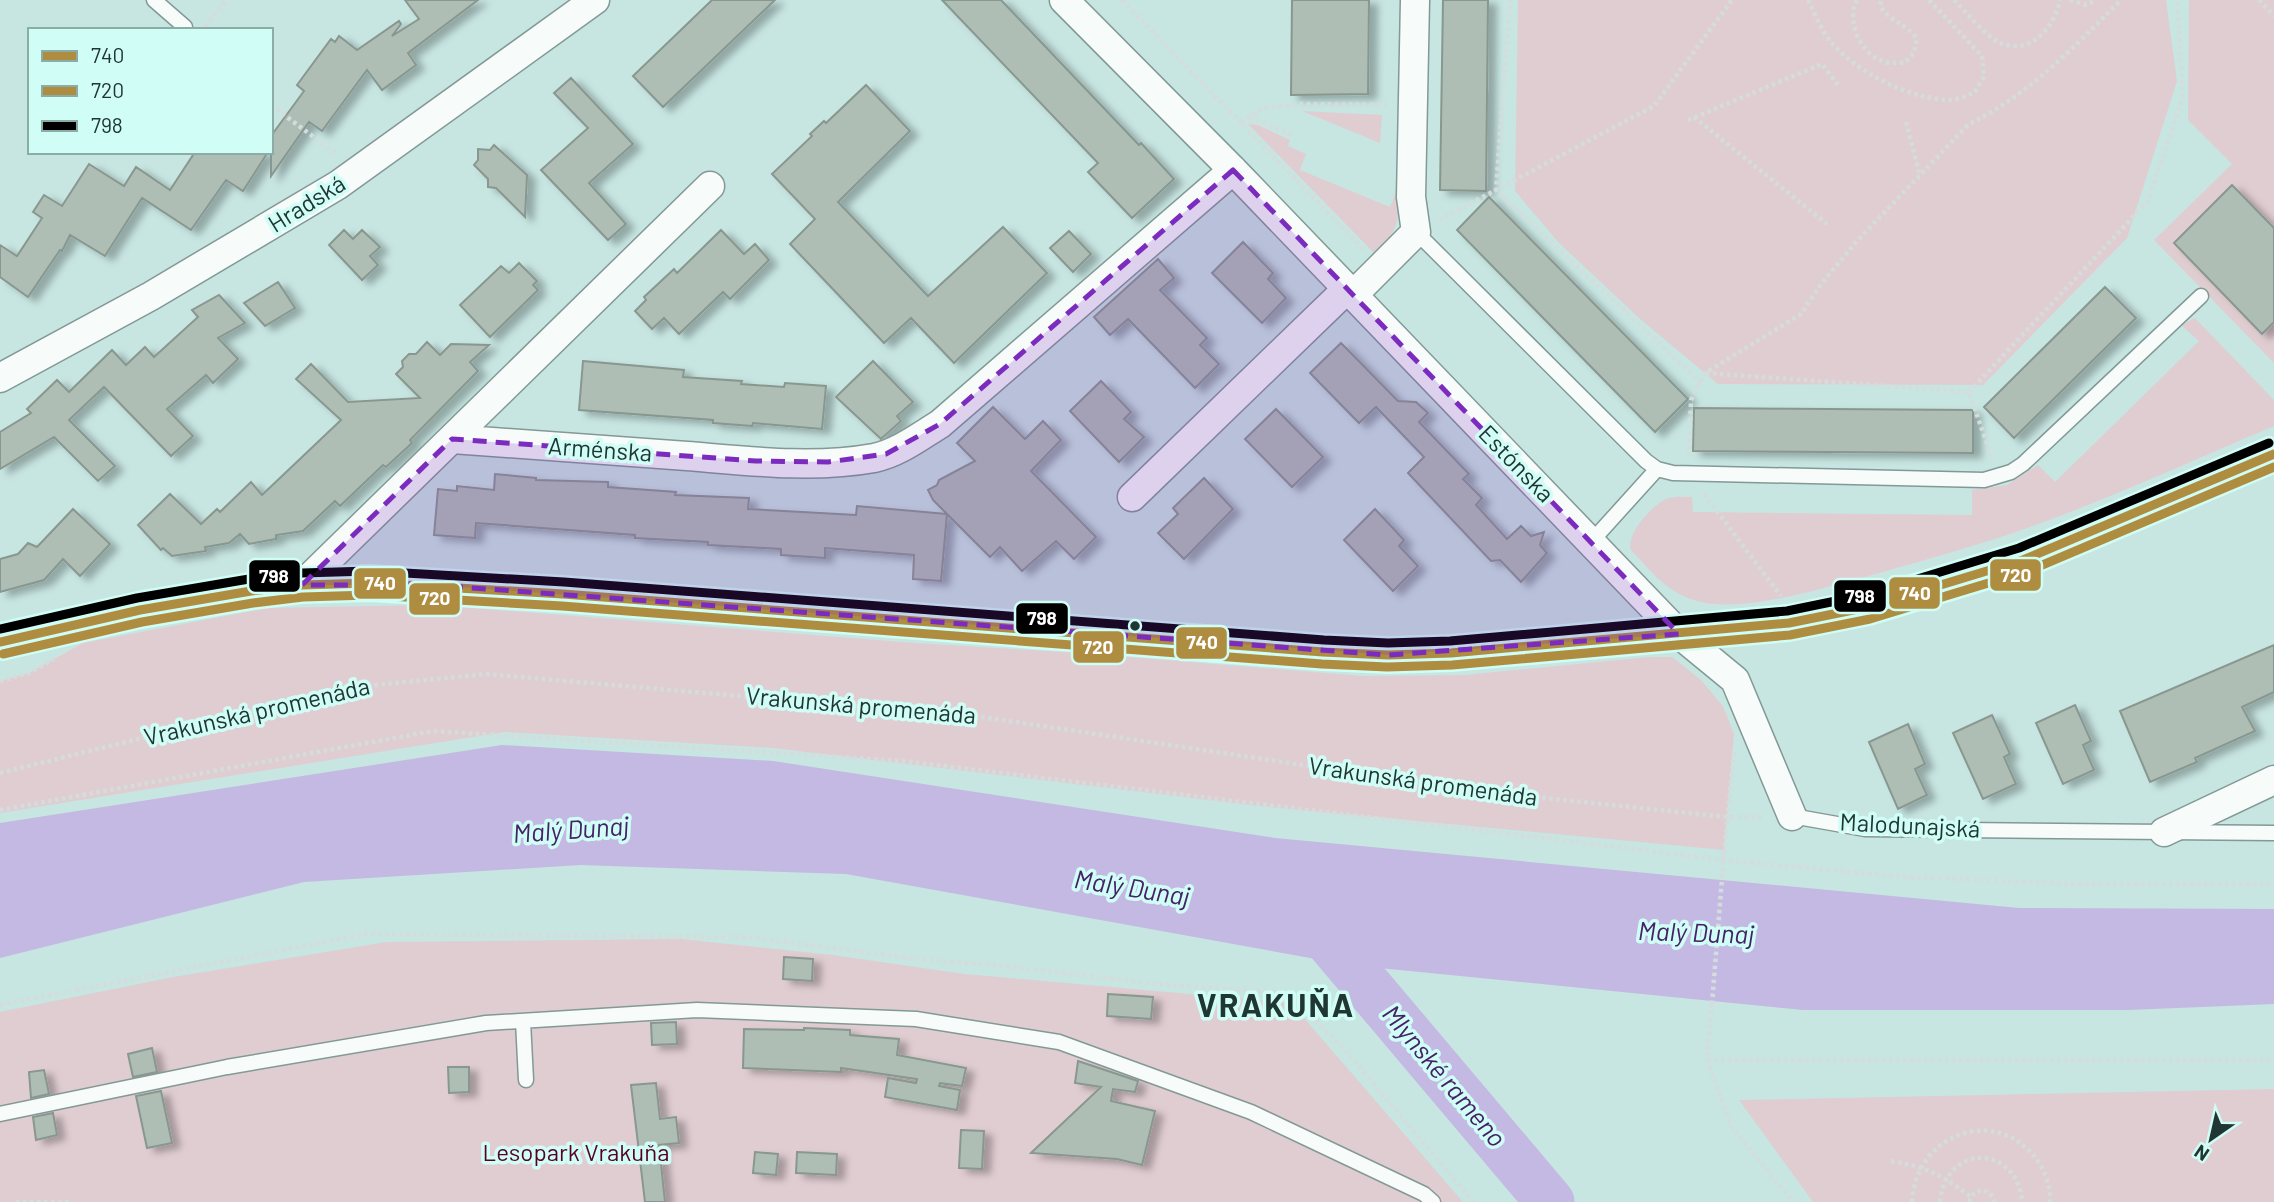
<svg xmlns="http://www.w3.org/2000/svg" width="2274" height="1202" viewBox="0 0 2274 1202" font-family="Barlow,sans-serif">
	<style>
		.green { fill: #e0cdd2 }
		.water { fill: #c4b9e2 }
		.lines { fill: none; stroke-linecap: round; stroke-linejoin: round }
		.river { stroke: #c4b9e2; stroke-width: 49 }
		.building { fill: #aebeb5; stroke: #889890; stroke-width: 2; filter: url(#shadow) }
		.lane-casing { stroke: #829996; stroke-width: 17 }
		.street-casing { stroke: #829996; stroke-width: 31 }
		.path { stroke: #d4dddc; stroke-width: 4.5; stroke-dasharray: 3.5 3.5; stroke-linecap: butt }
		.lane { stroke: #f7fbfa; stroke-width: 14 }
		.street { stroke: #f7fbfa; stroke-width: 28 }
		.path-bridge { stroke: #d4dddc; stroke-width: 4.5; stroke-dasharray: 3.5 3.5; stroke-linecap: butt }
		.bus-1-casing { stroke: #d0fdf6; stroke-width: 14 }
		.bus-2-casing { stroke: #d0fdf6; stroke-width: 14 }
		.bus-3-casing { stroke: #d0fdf6; stroke-width: 14 }
		.bus-1 { stroke: #ae8d41; stroke-width: 9 }
		.bus-2 { stroke: #ae8d41; stroke-width: 9 }
		.bus-3 { stroke: #000; stroke-width: 9 }
		.marked { fill: #7b2cbf; fill-opacity: 0.2; stroke: #7b2cbf; stroke-width: 5; stroke-dasharray: 14 9; stroke-linejoin: round }
		.bus-dot { fill: #203633; stroke: #d0fdf6; stroke-width: 2.5 }
		.labels { text-anchor: middle; stroke-width: 7; stroke-linejoin: round; paint-order: stroke }
		.street-label { font-size: 24px; fill: #203633; stroke: #d0fdf6 }
		.park-label { font-size: 24px; fill: #570024; stroke: #d0fdf6 }
		.water-label { font-size: 26px; font-style: italic; fill: #452166; stroke: #d0fdf6 }
		.district-label { font-size: 32px; font-weight: bold; letter-spacing: 2px; fill: #203633; stroke: #d0fdf6 }
		.line-badge { stroke: #d0fdf6; stroke-width: 2.5 }
		.badge-label { font-size: 19px; text-anchor: middle; font-weight: bold; fill: #fff }
	</style>
	<defs>
		<filter id="shadow"><feDropShadow dx="8" dy="4.5" stdDeviation="3.5" flood-color="#0004"/></filter>
	</defs>
	<rect width="100%" height="100%" fill="#c7e5e1"/>
	<path class="green" d="M1518 0H2166L2177 81 2127 238 1983 385 1718 384 1639 318 1559 243 1515 191Z
		M2189 0H2274V363L2154 240 2232 164 2188 120Z
		M1302 111 1382 115 1380 143Z
		M1248 124 1258 125 1290 140 1288 146 1306 154 1300 170 1390 207 1397 190C1401 219 1397 234 1374 253Z
		M2195 318 2274 400V426C2194 460 2115 496 2033 526 1974 547 1914 563 1854 580 1813 591 1739 613 1697 601 1666 592 1653 573 1631 550 1625 535 1654 502 1669 498 1676 496 1685 497 1692 497L1693 512 1972 515V490L2007 485 2038 465 2055 482 2199 341 2181 325Z
		M434 605 915 643 1079 653 1363 676 1465 675 1649 657H1672L1701 680 1723 706 1734 734 1724 850 1258 806 773 748 504 732 0 813V681L29 673 83 643 268 608Z
		M681 939 833 955 964 974 1291 1003 1463 1202H0V1012L173 977 387 942Z
		M2274 1089V1202H1813L1739 1100Z"/>
	<path class="water" d="M502 745 773 761 1275 838 2019 908 2274 909V1004L2128 1010H1803L1349 965 846 874 581 865 304 882 0 958V823Z"/>
	<g class="lines">
		<path class="river" d="M1310 918 1550 1202"/>
	</g>
	<path class="building" d="M405 0H478L408 53 416 65 382 90 367 70 322 131 309 122 271 176V136L304 91 297 85 331 39 335 42 339 36 357 50 399 21 401 24 392 36 419 19Z
		M712 0H775L663 107 633 76Z
		M942 0H1001L1139 145 1141 143 1174 179 1132 218 1088 172 1098 163Z
		M1292 0H1369L1368 94 1291 95Z
		M1443 0H1488L1486 191 1440 190Z
		M571 78 633 144 589 183 626 224 608 240 541 170 588 128 554 93Z
		M866 85 910 131 838 202 928 296 1003 227 1047 273 954 363 911 318 884 343 790 244 815 219 772 174 812 136 810 134 824 121 826 123Z
		M494 145 527 175 525 217 496 188 488 187V179L474 165 478 160V149L490 150Z
		M195 152H268L243 191 226 180 191 230 142 198 105 256 70 235 62 251 60 250 28 297 0 277V245L17 256 42 218 33 212 44 195 62 206 89 164 124 186 136 167 170 190Z
		M2232 185 2274 228V322L2262 334 2174 243Z
		M1489 197 1688 399 1655 432 1457 230Z
		M344 230 353 239 362 230 380 247 370 256 378 265 362 280 329 245Z
		M721 230 744 254 755 244 769 260 730 299 723 292 679 334 664 318 652 329 635 311 646 300 644 297 674 269 677 273Z
		M1069 231 1091 254 1073 272 1050 248Z
		M1243 242 1273 273 1268 279 1286 298 1262 323 1212 273Z
		M1158 259 1174 278 1160 290 1207 338 1200 345 1219 364 1195 388 1128 319 1110 335 1094 317Z
		M519 263 537 281 533 285 538 290 490 337 460 305 501 266 509 273Z
		M278 282 295 308 265 326 244 303Z
		M2105 287 2136 318 2014 438 1984 407Z
		M219 295 245 323 218 338 238 359 213 383 206 375 167 409 193 436 171 456 104 387 69 420 115 466 98 481 54 437 0 469V432L31 413 27 409 57 380 69 392 112 350 126 365 145 347 154 357 198 317 192 310Z
		M427 342 440 355 451 344 489 345 470 362 478 371 410 440 412 443 386 467 383 465 340 506 335 501 303 531 276 535V539L249 544 240 534 229 543 205 547 206 551 172 556 163 548 161 550 138 525 170 494 201 524 217 509 220 512 251 482 262 495 341 420 296 379 311 364 348 402 420 398 396 374 403 367 402 361 409 354H416Z
		M1341 343 1398 401 1416 402 1428 413 1419 422 1469 474 1463 479 1482 498 1476 505 1507 539 1521 526 1531 536 1544 532 1540 545 1547 553 1521 582 1500 560 1491 561 1408 473 1424 457 1376 407 1359 423 1310 373Z
		M583 361 684 370 683 377 742 381 741 384 784 387 785 383 826 386 822 429 753 423 752 426 713 423V420L579 410Z
		M873 361 913 402 897 416 901 421 881 439 836 397Z
		M1101 381 1131 412 1124 419 1144 437 1119 462 1070 411Z
		M993 407 1025 439 1043 421 1061 440 1031 471 1096 537 1074 559 1056 541 1022 571 1000 547 990 557 947 514 941 581 913 579 914 555 825 548V558L781 555V549L708 545V542L635 538V535L476 523 475 538 434 535 438 489 457 491V486L494 490 495 474 536 478V480L608 482V487L676 492 675 495 749 498 748 509 856 515 857 506 947 514 933 500 928 490 937 485 939 480 975 461 957 443Z
		M1694 408 1973 410V453L1693 451Z
		M1276 409 1323 457 1292 487 1245 439Z
		M1204 478 1233 509 1184 559 1158 533 1178 514 1173 508Z
		M73 509 110 544 80 576 63 559 44 580 0 592V559L18 554 28 543 37 547Z
		M1375 509 1404 540 1399 546 1418 566 1393 591 1344 540Z
		M2274 645V692L2242 707 2255 731 2195 758 2197 762 2150 782 2120 711Z
		M2075 705 2091 741 2083 745 2094 770 2063 784 2036 723Z
		M1992 715 2010 754 2004 757 2016 784 1983 799 1953 733Z
		M1908 724 1925 764 1915 769 1927 795 1898 809 1869 742Z
		M784 957 813 959 812 981 783 979Z
		M1108 994 1153 997 1151 1019 1107 1016Z
		M676 1022 677 1044 652 1045 651 1023Z
		M804 1028 850 1030V1035L899 1039 897 1055 966 1068 962 1086 940 1083 939 1086 960 1090 957 1110 885 1097 888 1078 916 1083 917 1079 841 1068V1072L743 1068 744 1029 804 1030Z
		M152 1048 157 1072 133 1077 128 1054Z
		M1078 1061 1138 1081 1135 1092 1113 1089 1111 1101 1155 1111 1142 1165 1117 1159 1031 1153 1101 1087 1075 1083Z
		M448 1067H469V1092L449 1093Z
		M44 1070 49 1094 31 1098 29 1072Z
		M656 1083 660 1119 676 1117 679 1143 659 1145 665 1202H645L631 1085Z
		M161 1091 172 1143 147 1148 136 1096Z
		M53 1113 57 1135 36 1140 33 1117Z
		M961 1130 984 1131 982 1169 959 1168Z
		M755 1152 778 1154 776 1175 753 1173Z
		M797 1152 837 1154 836 1175 796 1173Z"/>
	<g class="lines">
		<defs>
			<path id="lane" d="M154 0 185 27
				M1416 232 1646 461 1657 469 1673 473 1984 480 2011 472 2023 464 2201 296
				M1591 542 1657 469
				M1792 816 1865 829 2274 833
				M523 1021 526 1080
				M0 1114 227 1067 486 1023 697 1010 916 1019 1059 1042 1251 1112 1424 1194 1433 1202"/>
			<path id="street" d="M1064 0 1233 170 1679 634 1735 680 1792 816
				M1353 295 1416 232 1411 197 1415 0
				M0 378 151 296 338 185 595 0
				M452 439C531 444 609 450 687 456 748 461 813 469 874 458 898 453 919 437 940 424L1233 170
				M1132 497 1347 289
				M302 585 710 186
				M0 642 140 610 251 591 302 585 370 583 563 594 1323 652 1388 655 1451 653 1789 623 1868 607 2023 560 2274 454
				M2164 832 2274 780"/>
		</defs>
		<use href="#lane" class="lane-casing"/>
		<use href="#street" class="street-casing"/>
		<path class="path" d="M1122 0 1363 249
			M1808 0C1815 13 1821 31 1831 42 1858 73 1909 99 1950 100 1958 100 1968 95 1975 92L1984 77 1982 56 1929 0
			M1857 0C1846 21 1860 53 1882 61 1888 64 1898 62 1904 63L1914 53 1917 39C1905 22 1892 24 1880 6L1882 0
			M1954 0C1964 10 1987 37 1998 42 2030 57 2054 28 2060 0
			M2070 0 2086 5 2096 0
			M2259 0 2274 16
			M205 26 227 0
			M271 105 335 153
			M1250 117 1292 135
			M1694 117 1827 224
			M1688 120 1822 64 1838 85
			M1241 122 1263 108 1299 104 1388 105
			M1906 122 1920 176
			M1439 220 1496 190 1510 0
			M1706 373 1969 392 1992 458
			M1701 383 1496 190 1654 106 1732 0
			M1969 392 2148 201 2183 97 2177 0
			M1689 456 1691 400 1705 373 1801 314 1821 284 1857 241 1969 124C2029 95 2074 47 2121 0
			M1704 494 1781 596
			M0 681 29 673 54 659
			M0 773 346 688 486 674 982 717 1477 791 1727 817H1763
			M0 810 433 731 903 761 1741 862 1906 877 2077 884H2274
			M1724 853 1734 752
			M1712 1004 1707 1060 1731 1126 1793 1202
			M0 1005 365 934 746 937 926 960 994 965 1157 984 1288 993 1346 1051 1474 1202
			M1707 1060H2274
			M1891 1161C1927 1167 1942 1175 1971 1197
			M16 1202H72
			M1912 1202C1916 1130 2003 1103 2041 1166 2047 1177 2051 1190 2050 1202
			M1940 1202C1945 1143 2018 1144 2022 1202
			M1969 1202 1974 1193 1982 1190 1990 1193 1995 1202"/>
		<use href="#lane" class="lane"/>
		<use href="#street" class="street"/>
		<path class="path-bridge" d="M1712 1004 1724 853"/>
		<defs>
			<path id="bus-1" d="M0 642 140 610 251 591 302 585 370 583 563 594 1323 652 1388 655 1451 653 1789 623 1868 607 2023 560 2274 454"/>
			<path id="bus-2" d="M3 654 142 622 253 603 303 597 370 595 562 606 1322 664 1387 667 1452 665 1790 635 1870 619 2028 571 2274 467"/>
			<path id="bus-3" d="M0 629 137 598 249 579 302 573 370 571 564 582 1324 640 1388 643 1450 641 1787 611 1865 595 2019 548 2269 443"/>
		</defs>
		<use href="#bus-1" class="bus-1-casing"/>
		<use href="#bus-2" class="bus-2-casing"/>
		<use href="#bus-3" class="bus-3-casing"/>
		<use href="#bus-1" class="bus-1"/>
		<use href="#bus-2" class="bus-2"/>
		<use href="#bus-3" class="bus-3"/>
	</g>
	<path class="marked" d="M1233 170 1679 634 1388 655 432 585H302L452 439 756 461 828 462 886 454 940 424Z"/>
	<circle class="bus-dot" cx="1135" cy="626" r="6"/>
	<g class="labels">
		<g class="street-label">
			<text transform="translate(307 204) rotate(-32)" y="8">Hradská</text>
			<text transform="translate(600 450) rotate(4)" y="8">Arménska</text>
			<text transform="translate(1516 464) rotate(46)" y="8">Estónska</text>
			<text transform="translate(861 706) rotate(5)" y="8">Vrakunská promenáda</text>
			<text transform="translate(257 712) rotate(-13)" y="8">Vrakunská promenáda</text>
			<text transform="translate(1423 782) rotate(8)" y="8">Vrakunská promenáda</text>
			<text transform="translate(1910 826) rotate(3)" y="8">Malodunajská</text>
		</g>
		<g class="park-label">
			<text x="576" y="1161">Lesopark Vrakuňa</text>
		</g>
		<g class="water-label">
			<text transform="translate(571 830) rotate(-4)" y="9">Malý Dunaj</text>
			<text transform="translate(1132 888) rotate(9)" y="9">Malý Dunaj</text>
			<text transform="translate(1696 933) rotate(2)" y="9">Malý Dunaj</text>
			<text transform="translate(1444 1076) rotate(50)" y="9">Mlynské rameno</text>
		</g>
		<g class="district-label">
			<text x="1276" y="1017">VRAKUŇA</text>
		</g>
	</g>
	<g class="line-badge">
		<rect x="1989" y="558" width="53" height="34" rx="7" fill="#ae8d41"/>
		<rect x="248" y="559" width="53" height="34" rx="7" fill="#000"/>
		<rect x="353" y="567" width="54" height="33" rx="7" fill="#ae8d41"/>
		<rect x="1888" y="576" width="53" height="34" rx="7" fill="#ae8d41"/>
		<rect x="1833" y="579" width="54" height="34" rx="7" fill="#000"/>
		<rect x="408" y="582" width="53" height="34" rx="7" fill="#ae8d41"/>
		<rect x="1015" y="602" width="54" height="33" rx="7" fill="#000"/>
		<rect x="1175" y="626" width="53" height="34" rx="7" fill="#ae8d41"/>
		<rect x="1072" y="630" width="53" height="34" rx="7" fill="#ae8d41"/>
	</g>
	<g class="badge-label">
		<text x="2016" y="582">720</text>
		<text x="274" y="583">798</text>
		<text x="380" y="590">740</text>
		<text x="1915" y="600">740</text>
		<text x="1860" y="603">798</text>
		<text x="435" y="605">720</text>
		<text x="1042" y="625">798</text>
		<text x="1202" y="649">740</text>
		<text x="1098" y="654">720</text>
	</g>
	<rect x="28" y="28" width="245" height="126" fill="#d0fdf6" stroke="#8aada8" stroke-width="2"/>
	<rect x="42" y="51" width="35" height="10" fill="#ae8d41" stroke="#8aada8" stroke-width="2"/>
	<text x="91" y="63" font-size="21" fill="#203633">740</text>
	<rect x="42" y="86" width="35" height="10" fill="#ae8d41" stroke="#8aada8" stroke-width="2"/>
	<text x="91" y="98" font-size="21" fill="#203633">720</text>
	<rect x="42" y="121" width="35" height="10" fill="#000000" stroke="#8aada8" stroke-width="2"/>
	<text x="91" y="133" font-size="21" fill="#203633">798</text>
	<g transform="translate(2211 1139) rotate(214)" stroke="#d0fdf6" stroke-width="5" paint-order="stroke">
	<path d="M0-5L12 26L0 18L-12 26Z" fill="#203633"/>
	<text y="-10" font-size="19" font-weight="bold" text-anchor="middle" fill="#203633">N</text>
	</g>
</svg>
